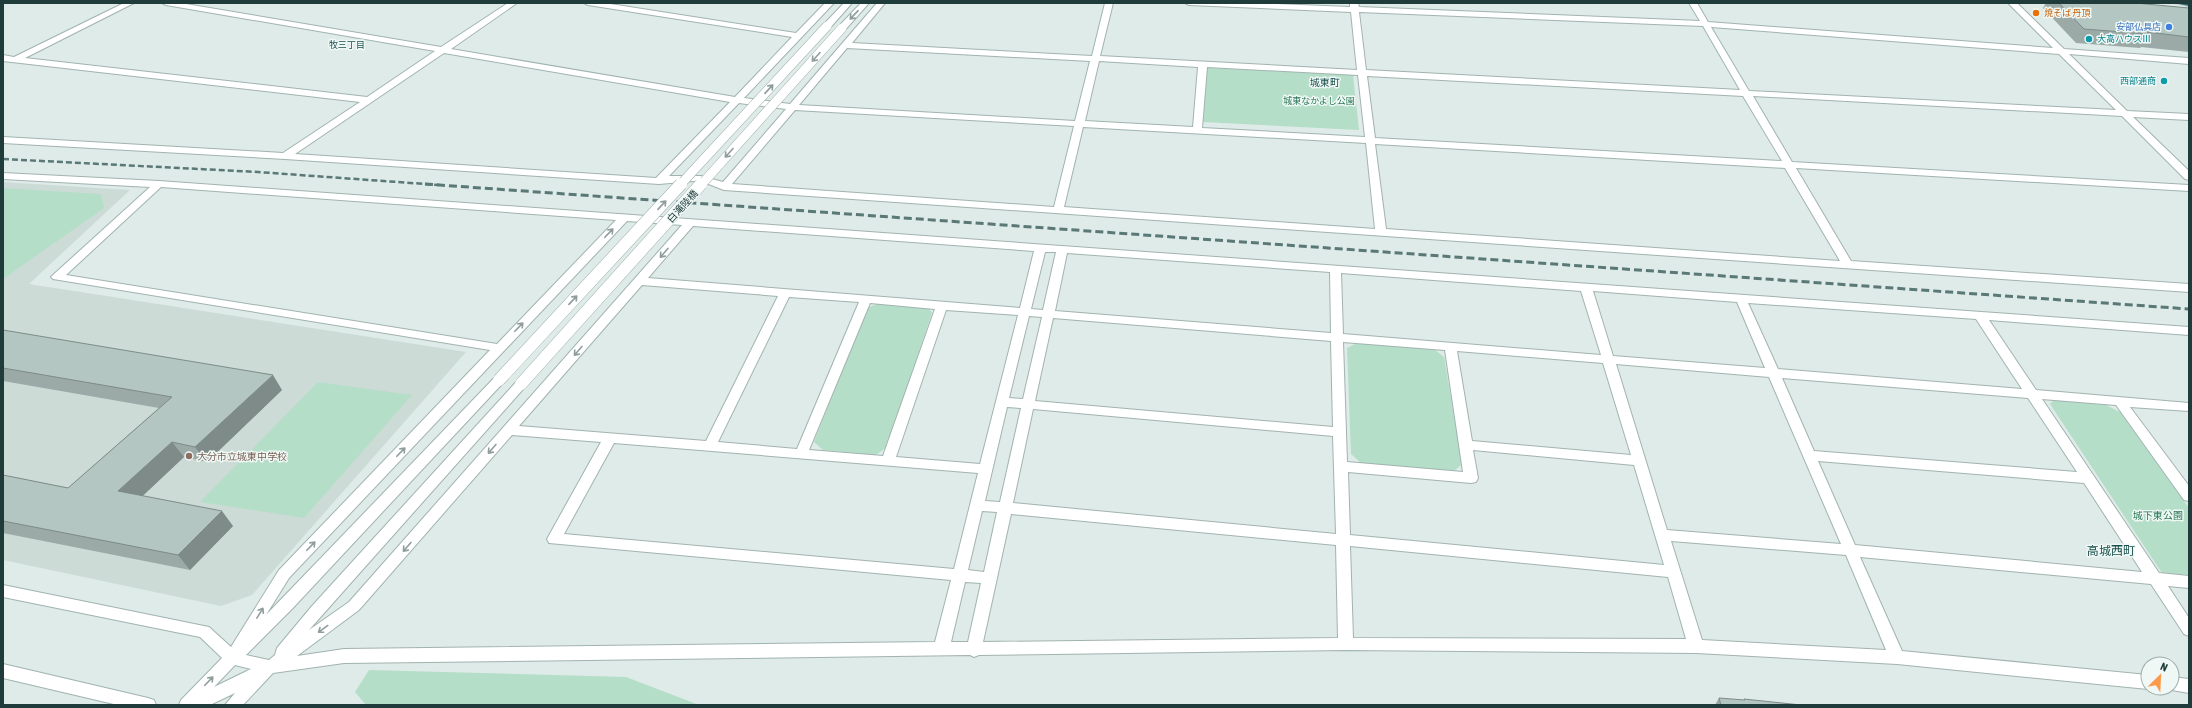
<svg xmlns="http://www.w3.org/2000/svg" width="2192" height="708" viewBox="0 0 2192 708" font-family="'Asap Condensed','Noto Sans JP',sans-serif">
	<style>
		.built { fill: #cddbd7 }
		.green { fill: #b5dec8 }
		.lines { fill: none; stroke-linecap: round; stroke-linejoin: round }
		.minor-casing { stroke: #a1b3b0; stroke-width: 2 }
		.highway-casing { stroke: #c0c8c8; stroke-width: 2 }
		.minor { fill: #fff; fill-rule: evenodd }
		.highway { fill: #286a6a; fill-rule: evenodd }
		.rail-far1 { stroke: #597876; stroke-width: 2.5; stroke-dasharray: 6 3; stroke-linecap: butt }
		.rail { stroke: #597876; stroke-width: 3; stroke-dasharray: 8 4; stroke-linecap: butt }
		.minor-bridge-far1-casing { stroke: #a1b3b0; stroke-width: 10; stroke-linecap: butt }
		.minor-bridge-casing { stroke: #a1b3b0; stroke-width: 13; stroke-linecap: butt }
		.minor-bridge-far1 { stroke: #fff; stroke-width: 9 }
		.minor-bridge { stroke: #fff; stroke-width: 12 }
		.wall { fill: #9baaa7 }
		.shaded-wall { fill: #7e8b88 }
		.building { fill: #b4c6c2; stroke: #7e8b88 }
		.oneway { stroke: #8f9e9c }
		.food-dot { fill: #e8710a; stroke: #eff8f5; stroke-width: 1.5 }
		.shop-dot { fill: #3f7fe0; stroke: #eff8f5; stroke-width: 1.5 }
		.culture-dot { fill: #0f9aa8; stroke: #eff8f5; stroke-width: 1.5 }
		.education-dot { fill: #8d6e63; stroke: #eff8f5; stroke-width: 1.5 }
		.labels { text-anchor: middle; stroke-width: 3; stroke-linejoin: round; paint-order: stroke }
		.far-food-label { font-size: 9px; fill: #c56008; stroke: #eff8f5; text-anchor: start }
		.far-shop-label { font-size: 9px; fill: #366cbe; stroke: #eff8f5; text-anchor: end }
		.far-culture-label { font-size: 9px; fill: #0d838f; stroke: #eff8f5; text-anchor: start }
		.far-neighbourhood-label { font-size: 9px; fill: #194f4d; stroke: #eff8f5 }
		.far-park-label { font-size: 9px; fill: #267554; stroke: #eff8f5 }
		.far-quarter-label { font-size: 10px; fill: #194f4d; stroke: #eff8f5 }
		.street-label { font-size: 10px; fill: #1f3c3a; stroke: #eff8f5 }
		.education-label { font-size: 10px; fill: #785e54; stroke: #eff8f5; text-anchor: start }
		.park-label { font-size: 10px; fill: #267554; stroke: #eff8f5 }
		.quarter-label { font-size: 12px; fill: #194f4d; stroke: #eff8f5 }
	</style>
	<rect width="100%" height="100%" fill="#deebe8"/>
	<path class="built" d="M3 182 130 190 29 284 466 352 252 595 221 606 3 560Z"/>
	<path class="green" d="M1207 68 1353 75 1359 130 1203 122Z
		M3 188 101 194 104 208 3 279Z
		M877 304 928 307 932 313 887 447 876 455 823 450 814 442 867 308Z
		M1357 343 1435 350 1444 357 1462 464 1454 471 1361 463 1351 454 1347 348Z
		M318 382 412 395 304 518 200 502Z
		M2054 400 2106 405 2120 412 2189 508V575L2162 573 2050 404Z
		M369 670 626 677 699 705H366L355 692Z"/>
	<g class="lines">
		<defs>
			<path id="minor" d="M124 3H134L25 58 367 97 435 51 166 5 162 3H180L441 47 508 3H517L451 49 735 97 792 37 588 5 584 3H604L796 33 825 3H834L744 98 790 104 877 3H885L852 43 1092 56 1105 3H1113L1100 56 1357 70 1351 12 1189 5 1185 3H1249L1350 7V3H1358L1359 7 1700 21 1689 3H1697L1708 22 2053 48 2008 3H2017L2064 49 2189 58V64L2069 54 2127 111 2189 114V120L2133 117 2189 171V180L2185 179 2122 116 1753 96 1792 162 2189 185V191L1796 168 1851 261 2189 284V292L724 190 706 183 693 181 659 184 285 159 3 143V137L283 153 360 102 3 61V55L14 57ZM1359 12 1703 26 1740 90 1366 70ZM1711 27 2059 54 2116 110 1749 91ZM847 48 1090 61 1075 121 799 105ZM444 53 730 102 656 178 295 154ZM1099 61 1198 67 1193 127 1085 121ZM1207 67 1358 75 1365 137 1202 128ZM1367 76 1743 96 1782 161 1375 138ZM739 103 786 109 723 182 701 176H669ZM795 110 1074 126 1054 207 732 184ZM1083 127 1366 143 1375 229 1064 207ZM1375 144 1785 168 1840 261 1386 229Z
				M844 3H852L830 28H824V24Z
				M861 3H869L845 30H839V26Z
				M3 173 159 181 2189 327V335L1989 320 2036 390 2189 403V411L2130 407 2189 486V501L2184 500 2116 405 2042 399 2159 573 2189 576V588L2168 586 2189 618V636L2184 634 2151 584 1860 557 1902 651 2148 675V688H2150L2148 689 1897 664 1696 653 1346 650 979 655 974 657 970 655 344 663 273 673 243 705H225L235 693 210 705H179L181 700 222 658 200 637 3 597V585L204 626 209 627 231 647 279 570 490 350 53 279 51 277 53 275 150 187 3 179ZM161 187 616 220 497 344 66 275ZM627 221 682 225 349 602 309 630 525 387 527 384 525 381H517L312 606 277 648 275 655 269 660 246 655 292 609 503 383 505 380 503 377H495L266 615 289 578ZM693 226 1034 251 1020 308 648 278ZM1045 252H1056L1043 310 1031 309ZM1067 253 1330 272 1331 333 1055 311ZM1341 273 1581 291 1601 355 1343 334ZM642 285 778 296 706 441 519 426ZM1593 291 1737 302 1765 368 1613 356ZM789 297 859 302 797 449 718 442ZM870 303 935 309 883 456 809 450ZM1748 303 1976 319 2022 389 1778 369ZM946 310 1018 315 980 464 896 457ZM1029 316 1042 317 1023 399 1009 398ZM1053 318 1331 341 1333 427 1035 401ZM1343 342 1445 350 1463 472 1347 462ZM1457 351 1603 363 1631 455 1472 441ZM1616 364 1769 377 1841 544 1667 530ZM1782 378 2028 398 2077 472 1814 451ZM1007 407 1021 408 1000 502 985 501ZM1033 409 1333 436 1336 534 1013 503ZM512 435 601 442 547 539 549 543 951 580 935 642 344 649 297 656 359 610ZM614 443 978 473 954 569 564 534ZM1473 450 1634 465 1664 565 1350 535 1348 472 1471 483 1476 482 1478 478ZM1818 461 2084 483 2142 572 1855 545ZM982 511 997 512 984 572 968 570ZM1011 514 1336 545 1338 638 983 642ZM1671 541 1846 555 1886 650 1702 640ZM1350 546 1668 577 1686 639 1353 638ZM965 582 981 583 968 642H951ZM235 665 251 669 214 687Z
				M3 664 148 698 154 700 156 705H118L3 678Z
				M2172 677 2189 679V693L2166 689 2172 688Z"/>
			<path id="highway" d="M2174 3H2189V6Z"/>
		</defs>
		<use href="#minor" class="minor-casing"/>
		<use href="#highway" class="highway-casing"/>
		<use href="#minor" class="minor"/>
		<use href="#highway" class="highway"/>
		<path class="rail-far1" d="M3 159 258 172 439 185"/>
		<path class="rail" d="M425 184 2189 309"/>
		<defs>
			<path id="minor-bridge-far1" d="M680 185 827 26
				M701 185 842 28"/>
			<path id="minor-bridge" d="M499 380 681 184
				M521 384 701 184"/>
		</defs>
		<use href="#minor-bridge-far1" class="minor-bridge-far1-casing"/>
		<use href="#minor-bridge" class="minor-bridge-casing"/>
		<use href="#minor-bridge-far1" class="minor-bridge-far1"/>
		<use href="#minor-bridge" class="minor-bridge"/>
	</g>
	<path class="wall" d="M2046 3H2135L2189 8V52L2141 47 2140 48 2076 43 2043 8Z
		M3 330 282 390 207 462 184 457 142 496 233 526 190 570 3 533V475L68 488 159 408 3 381Z
		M1719 698 1721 705H1715Z"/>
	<path class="shaded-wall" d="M273 375 282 390 207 462 195 447Z
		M172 442 184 457 131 507 118 491Z
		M222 511 233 526 190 570 178 555Z"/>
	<path class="building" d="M2059 3H2135L2189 8V37L2147 32 2149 34 2084 29Z
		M3 330 273 375 195 447 172 442 118 491 222 511 178 555 3 521V475L68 488 172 397 3 368Z
		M1719 698 1745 700 1744 699 1801 705H1721Z"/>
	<defs><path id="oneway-shaft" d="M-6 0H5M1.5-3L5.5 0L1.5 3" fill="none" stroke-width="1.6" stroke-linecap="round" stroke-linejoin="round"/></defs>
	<g class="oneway">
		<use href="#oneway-shaft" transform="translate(854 15) rotate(133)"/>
		<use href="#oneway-shaft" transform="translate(816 57) rotate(132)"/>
		<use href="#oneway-shaft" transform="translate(769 89) rotate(-47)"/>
		<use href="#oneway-shaft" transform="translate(729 153) rotate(132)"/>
		<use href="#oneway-shaft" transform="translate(662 205) rotate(-47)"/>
		<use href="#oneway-shaft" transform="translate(609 233) rotate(-46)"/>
		<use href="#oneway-shaft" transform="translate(664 253) rotate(131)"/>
		<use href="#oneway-shaft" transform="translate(573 300) rotate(-47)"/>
		<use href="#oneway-shaft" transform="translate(519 327) rotate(-46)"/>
		<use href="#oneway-shaft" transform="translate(578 351) rotate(131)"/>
		<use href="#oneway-shaft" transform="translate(492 449) rotate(131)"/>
		<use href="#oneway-shaft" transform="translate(401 452) rotate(-46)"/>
		<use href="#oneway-shaft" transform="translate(311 546) rotate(-46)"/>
		<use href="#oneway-shaft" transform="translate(407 547) rotate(131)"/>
		<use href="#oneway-shaft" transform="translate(260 613) rotate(-58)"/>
		<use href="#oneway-shaft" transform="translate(323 629) rotate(144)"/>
		<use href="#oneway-shaft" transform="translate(209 681) rotate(-46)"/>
	</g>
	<circle class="food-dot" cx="2036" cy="13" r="4"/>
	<circle class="shop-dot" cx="2169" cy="27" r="4"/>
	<g class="culture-dot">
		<circle cx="2089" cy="39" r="4"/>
		<circle cx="2164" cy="81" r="4"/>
	</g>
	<circle class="education-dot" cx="189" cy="456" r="4"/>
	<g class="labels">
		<g class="far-food-label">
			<text x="2044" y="16">焼そば 丹頂</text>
		</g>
		<g class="far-shop-label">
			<text x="2161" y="30">安部仏具店</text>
		</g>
		<g class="far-culture-label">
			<text x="2097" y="42">大高ハウスⅢ</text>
			<text x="2156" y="84" text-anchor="end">西部通商</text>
		</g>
		<g class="far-neighbourhood-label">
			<text x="347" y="48">牧三丁目</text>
		</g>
		<g class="far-park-label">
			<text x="1319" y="104">城東なかよし公園</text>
		</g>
		<g class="far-quarter-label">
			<text x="1325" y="86">城東町</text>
		</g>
		<g class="street-label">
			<text transform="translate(682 206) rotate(-48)" y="4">白滝陸橋</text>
		</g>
		<g class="education-label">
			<text x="197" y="460">大分市立城東中学校</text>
		</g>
		<g class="park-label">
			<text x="2158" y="519">城下東公園</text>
		</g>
		<g class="quarter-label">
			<text x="2111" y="555">高城西町</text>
		</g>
	</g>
	<rect width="2192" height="708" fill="none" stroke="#1f3c3a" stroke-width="8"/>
	<g transform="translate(2160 676) rotate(24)"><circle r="19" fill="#eff8f5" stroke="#9cadaa"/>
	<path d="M0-3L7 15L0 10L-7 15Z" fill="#fc9a4c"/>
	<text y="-6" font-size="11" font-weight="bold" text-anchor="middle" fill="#1f3c3a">N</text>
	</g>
</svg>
